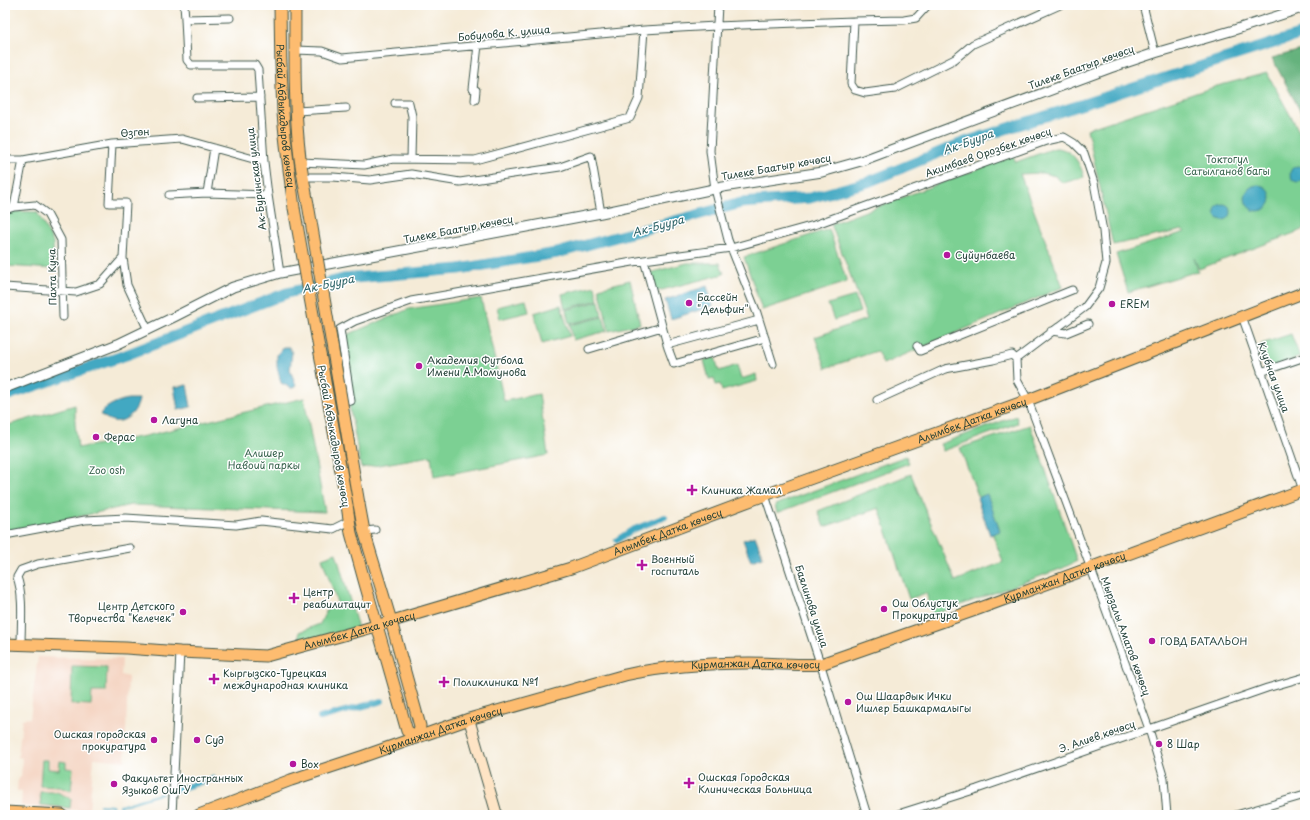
<svg xmlns="http://www.w3.org/2000/svg" width="1310" height="820" viewBox="0 0 1310 820" font-family="'Playpen Sans',sans-serif">
	<style>
		.built { fill: #f4d3c0 }
		.green { fill: #7cd093; stroke: #4e8664 }
		.forest { fill: #65b27d; stroke: #427858 }
		.water { fill: #42a8c2; stroke: #30727b }
		.lines { fill: none; stroke-linecap: round; stroke-linejoin: round }
		.stream { stroke: #42a8c2; stroke-width: 2 }
		.canal { stroke: #42a8c2; stroke-width: 6 }
		.river { stroke: #42a8c2; stroke-width: 11 }
		.minor-casing { stroke: #3f574c; stroke-width: 9 }
		.tertiary-casing { stroke: #3f574c; stroke-width: 11 }
		.secondary-casing { stroke: #3f574c; stroke-width: 12 }
		.primary-casing { stroke: #3f574c; stroke-width: 13 }
		.minor { stroke: #fff; stroke-width: 7 }
		.tertiary { stroke: #fff; stroke-width: 9 }
		.secondary { stroke: #fee4c5; stroke-width: 10 }
		.primary { stroke: #fdbc6f; stroke-width: 11 }
		.primary-bridge-casing { stroke: #3f574c; stroke-width: 13; stroke-linecap: butt }
		.primary-bridge { stroke: #fdbc6f; stroke-width: 11 }
		.poi-dot { fill: #b5179e; stroke: #fff; stroke-width: 1.5 }
		.labels { text-anchor: middle; stroke-width: 3; stroke-linejoin: round; paint-order: stroke }
		.street-label { font-size: 10px; fill: #1f3d34; stroke: #fff }
		.park-label { font-size: 10px; fill: #36624c; stroke: #fff }
		.poi-label { font-size: 10px; fill: #1f3d34; stroke: #fff; text-anchor: start }
		.water-label { font-size: 11px; font-style: italic; fill: #2b6266; stroke: #fff }
	</style>
	<rect width="100%" height="100%" fill="#fff"/>
	<filter id="ink" filterUnits="userSpaceOnUse"><feTurbulence type="fractalNoise" baseFrequency=".025" numOctaves="2"/><feDisplacementMap in="SourceGraphic" scale="8" xChannelSelector="R" yChannelSelector="G"/><feConvolveMatrix kernelMatrix="1 2 1 2 8 2 1 2 1" color-interpolation-filters="sRGB"/></filter>
	<filter id="wash" filterUnits="userSpaceOnUse"><feTurbulence type="fractalNoise" baseFrequency=".012" numOctaves="4" result="noise"/><feDisplacementMap in="SourceGraphic" scale="16" xChannelSelector="R" yChannelSelector="G"/><feGaussianBlur stdDeviation="0.9" result="paint"/><feColorMatrix in="noise" values="0 0 0 0 0 0 0 0 0 0 0 0 0 0 0 0 0 1.4 0 .05"/><feComposite in="paint" operator="in"/></filter>
	<g filter="url(#wash)">
		<rect width="100%" height="100%" fill="#f5ebd7"/>
		<path class="built" d="M38 657 122 659 121 675 128 677 125 761 94 758 89 811 21 806 22 792 17 791 18 778 21 777 22 758 18 757 22 719 30 718Z"/>
		<path class="green" d="M1267 73 1305 142V229L1199 269 1194 258 1198 271 1128 292 1116 254 1185 232 1183 230 1113 245 1087 129 1217 86Z
			M1055 148C1071 148 1080 162 1084 177L1063 183 1055 176 1042 173 1020 174 1063 287 883 364 877 351 826 368 815 337 867 319 831 224 1013 156 1016 162Z
			M5 211 37 212 53 242 54 269 5 266Z
			M829 229 847 282 762 310 744 257Z
			M687 263H720L724 274 654 292 649 273Z
			M630 280 640 324 609 331 599 288Z
			M595 286 598 300 565 309 562 294Z
			M855 296 860 312 834 320 828 304Z
			M481 298 504 401 539 394 548 455 434 477 431 456 361 468 337 339 409 309Z
			M526 300 529 312 500 319 497 307Z
			M599 301 602 316 569 324 566 310Z
			M561 305 570 336 542 344 534 313Z
			M603 317 607 331 573 340 570 325Z
			M1291 334 1300 357 1269 368 1261 344Z
			M715 357 719 371 737 365 741 379 756 374 757 381 722 391 720 384 716 385 714 378 709 379 704 360Z
			M304 398 325 512 131 505 5 533V426L75 405V423L78 448 145 436Z
			M1016 416 1018 423 943 451 940 444Z
			M1030 425 1077 561 1063 568 933 615 926 593 909 599 879 508 824 527 818 511 911 474 920 497 955 581 1003 562 960 448Z
			M906 456 909 463 777 513 775 505Z
			M336 553 358 628 300 642 299 632 320 624 327 609 338 605 322 558Z
			M72 666 107 667 106 692H92L91 705 71 704Z
			M42 760H48V769L59 770 60 761 66 762V768L73 769 71 791 59 787 40 786Z
			M40 792H57L71 799 70 808 41 805Z"/>
		<path class="forest" d="M1305 49V120L1272 58Z"/>
		<path class="water" d="M1290 174a8 8 0 1 1 16 0a8 8 0 1 1-16 0Z
			M1245 198a13 13 0 1 1 26 0a13 13 0 1 1-26 0Z
			M1215 212a8 8 0 1 1 16 0a8 8 0 1 1-16 0Z
			M707 286 713 306 671 319 665 300Z
			M283 347H289L292 353 290 370 296 385 294 388H291L281 383 277 367V355Z
			M187 385 191 407 178 410 174 387Z
			M128 399H139C138 410 126 424 113 421 108 420 104 417 100 414 107 405 118 401 128 399Z
			M987 494 1000 531 990 535 977 498Z
			M755 536 763 557 751 561 743 540Z"/>
		<g class="lines">
			<path class="stream" d="M100 805 113 806
				M120 806 163 793"/>
			<path class="canal" d="M617 540 632 530 665 517
				M320 718 382 701
				M176 790 213 778"/>
			<path class="river" d="M5 396 126 355 287 293 343 279 459 269 557 253 741 203 810 198 868 182 962 143 1305 33"/>
		</g>
	</g>
	<g filter="url(#ink)">
		<g class="lines">
			<defs>
				<path id="minor" d="M184 5 185 19 230 18
					M718 5 710 151 715 189 728 240 757 313 773 364
					M1143 5 1155 53
					M185 19 187 60 191 65H255L258 70 264 162 268 195 280 273
					M854 21 851 84 855 90 865 93 895 89 955 59 973 44 1060 5
					M295 50 322 51 342 58 644 30 716 26 854 21 904 20 916 18 928 5
					M197 98 260 97
					M475 100 476 90 473 89 478 45
					M395 103H409L412 116 411 159
					M297 111 346 108
					M214 148 207 193 268 195
					M5 160H23L112 144 182 139 264 162
					M301 162 364 165 393 159 475 160 630 118 639 98 644 30
					M303 177H333L370 180 411 174 460 182 560 167 591 156 601 213
					M169 195 207 193
					M14 207 23 160
					M5 210 14 207 35 205 47 214 61 240 63 317
					M123 258 127 285 148 330
					M5 287 76 292 100 284 123 258 126 203H109L112 144
					M1242 316 1303 490
					M1051 331 1066 333 1088 324
					M765 338 674 364 668 348 644 260 731 248 814 225 1046 141 1064 137 1074 143 1084 153 1094 183 1103 231 1106 263 1099 288 1085 307 1016 359 1017 380 1028 400 1097 585 1149 729 1164 779 1167 815
					M667 345 759 320
					M917 346 920 351 1072 290
					M589 349 662 327
					M1261 372 1305 357
					M877 400 945 369 993 360 1012 355 1016 359
					M351 401 340 329 355 321 411 301 644 260
					M765 495 823 672 867 815
					M364 531 375 530
					M5 535 85 520 126 518 236 525 261 521 333 529 349 521
					M21 645C21 624 24 596 17 577L21 570 38 564 130 548
					M172 815 180 652
					M895 815 977 789 1267 688 1305 677
					M1236 815 1305 795"/>
				<path id="tertiary" d="M5 388 118 344 174 317 233 287 280 273 601 213 723 187 822 172 861 161 1110 68 1155 53 1234 30 1305 7"/>
				<path id="secondary" d="M469 719 497 815"/>
				<g id="primary">
					<path id="s1" d="M280 5C280 41 281 76 283 112 285 144 290 176 294 208"/>
					<path d="M295 5C295 56 294 108 300 158 302 173 305 188 308 204"/>
					<path d="M359 504 364 531 389 614 420 726 418 737"/>
					<path d="M347 505 351 533 364 580 407 731 418 737"/>
					<path id="s2" d="M5 644 126 648 180 652 266 656 362 630 571 568 765 495 1028 400 1305 292"/>
					<path d="M5 812 62 815"/>
					<path id="s3" d="M199 815 291 780 364 756 469 719 625 675C666 666 708 663 750 663 774 663 797 666 821 664L978 609 1305 489"/>
				</g>
			</defs>
			<use href="#minor" class="minor-casing"/>
			<use href="#tertiary" class="tertiary-casing"/>
			<use href="#secondary" class="secondary-casing"/>
			<use href="#primary" class="primary-casing"/>
			<use href="#minor" class="minor"/>
			<use href="#tertiary" class="tertiary"/>
			<use href="#secondary" class="secondary"/>
			<use href="#primary" class="primary"/>
			<defs>
				<path id="primary-bridge" d="M308 204 359 504
					M294 208 347 505"/>
			</defs>
			<use href="#primary-bridge" class="primary-bridge-casing"/>
			<use href="#primary-bridge" class="primary-bridge"/>
		</g>
	</g>
	<g class="poi-dot">
		<circle cx="947" cy="255" r="4"/>
		<circle cx="689" cy="303" r="4"/>
		<circle cx="1112" cy="304" r="4"/>
		<circle cx="419" cy="366" r="4"/>
		<circle cx="154" cy="420" r="4"/>
		<circle cx="96" cy="437" r="4"/>
		<path d="M690 484h4v4h4v4h-4v4h-4v-4h-4v-4h4z"/>
		<path d="M640 559h4v4h4v4h-4v4h-4v-4h-4v-4h4z"/>
		<path d="M292 592h4v4h4v4h-4v4h-4v-4h-4v-4h4z"/>
		<circle cx="884" cy="609" r="4"/>
		<circle cx="183" cy="612" r="4"/>
		<circle cx="1152" cy="641" r="4"/>
		<path d="M212 673h4v4h4v4h-4v4h-4v-4h-4v-4h4z"/>
		<path d="M442 676h4v4h4v4h-4v4h-4v-4h-4v-4h4z"/>
		<circle cx="848" cy="702" r="4"/>
		<circle cx="154" cy="740" r="4"/>
		<circle cx="197" cy="740" r="4"/>
		<circle cx="1159" cy="744" r="4"/>
		<circle cx="293" cy="764" r="4"/>
		<path d="M687 777h4v4h4v4h-4v4h-4v-4h-4v-4h4z"/>
		<circle cx="114" cy="784" r="4"/>
	</g>
	<g class="labels">
		<g class="street-label">
			<text transform="translate(504 33) rotate(-5)" y="4">Бобулова К. улица</text>
			<text transform="translate(1081 67) rotate(-20)" y="4">Тилеке Баатыр көчөсү</text>
			<text dy="4" stroke="none"><textPath href="#s1" startOffset="111">Рысбай Абдыкадыров көчөсү</textPath></text>
			<text transform="translate(135 132) rotate(-4)" y="4">Өзгөн</text>
			<text transform="translate(988 152) rotate(-19)" y="4">Акимбаев Орозбек көчөсү</text>
			<text transform="translate(776 167) rotate(-10)" y="4">Тилеке Баатыр көчөсү</text>
			<text transform="translate(256 179) rotate(-97)" y="4">Ак-Буринская улица</text>
			<text transform="translate(458 229) rotate(-11)" y="4">Тилеке Баатыр көчөсү</text>
			<text transform="translate(52 277) rotate(-91)" y="4">Пахта Кучa</text>
			<text transform="translate(1274 377) rotate(70)" y="4">Клубная улица</text>
			<text dy="4" stroke="none"><textPath href="#s2" startOffset="1006">Алымбек Датка көчөсү</textPath></text>
			<text transform="translate(334 436) rotate(80)" y="4">Рысбай Абдыкадыров көчөсү</text>
			<text dy="4" stroke="none"><textPath href="#s2" startOffset="682">Алымбек Датка көчөсү</textPath></text>
			<text dy="4" stroke="none"><textPath href="#s3" startOffset="904">Курманжан Датка көчөсү</textPath></text>
			<text transform="translate(812 606) rotate(72)" y="4">Баялинова улица</text>
			<text dy="4" stroke="none"><textPath href="#s2" startOffset="358">Алымбек Датка көчөсү</textPath></text>
			<text transform="translate(1126 636) rotate(70)" y="4">Мырзалы Аматов көчөсү</text>
			<text dy="4" stroke="none"><textPath href="#s3" startOffset="580">Курманжан Датка көчөсү</textPath></text>
			<text dy="4" stroke="none"><textPath href="#s3" startOffset="256">Курманжан Датка көчөсү</textPath></text>
			<text transform="translate(1097 736) rotate(-19)" y="4">Э. Алиев көчөсү</text>
		</g>
		<g class="park-label">
			<text x="1227" y="163">Токтогул<tspan x="1227" dy="12">Сатылганов багы</tspan></text>
			<text x="264" y="457">Алишер<tspan x="264" dy="12">Навоий паркы</tspan></text>
			<text x="107" y="474">Zoo osh</text>
		</g>
		<g class="poi-label">
			<text x="955" y="259">Суйунбаева</text>
			<text x="697" y="301">Бассейн<tspan x="697" dy="12">"Дельфин"</tspan></text>
			<text x="1120" y="308">EREM</text>
			<text x="427" y="364">Академия Футбола<tspan x="427" dy="12">Имени А.Момунова</tspan></text>
			<text x="162" y="424">Лагуна</text>
			<text x="104" y="441">Ферас</text>
			<text x="701" y="494">Клиника Жамал</text>
			<text x="651" y="563">Военный<tspan x="651" dy="12">госпиталь</tspan></text>
			<text x="303" y="596">Центр<tspan x="303" dy="12">реабилитацит</tspan></text>
			<text x="892" y="607">Ош Облустук<tspan x="892" dy="12">Прокуратура</tspan></text>
			<text x="175" y="610" text-anchor="end">Центр Детского<tspan x="175" dy="12">Творчества "Келечек"</tspan></text>
			<text x="1160" y="645">ГОВД БАТАЛЬОН</text>
			<text x="223" y="677">Кыргызско-Турецкая<tspan x="223" dy="12">международная клиника</tspan></text>
			<text x="453" y="686">Поликлиника №1</text>
			<text x="856" y="700">Ош Шаардык Ички<tspan x="856" dy="12">Ишлер Башкармалыгы</tspan></text>
			<text x="146" y="738" text-anchor="end">Ошская городская<tspan x="146" dy="12">прокуратура</tspan></text>
			<text x="205" y="744">Суд</text>
			<text x="1167" y="748">8 Шар</text>
			<text x="301" y="768">Box</text>
			<text x="698" y="781">Ошская Городская<tspan x="698" dy="12">Клиническая Больница</tspan></text>
			<text x="122" y="782">Факультет Иностранных<tspan x="122" dy="12">Языков ОшГУ</tspan></text>
		</g>
		<g class="water-label">
			<text transform="translate(968 142) rotate(-20)" y="4">Ак-Буура</text>
			<text transform="translate(658 226) rotate(-15)" y="4">Ак-Буура</text>
			<text transform="translate(328 284) rotate(-12)" y="4">Ак-Буура</text>
		</g>
	</g>
	<rect width="1310" height="820" fill="none" stroke="#fff" stroke-width="20"/>
</svg>
